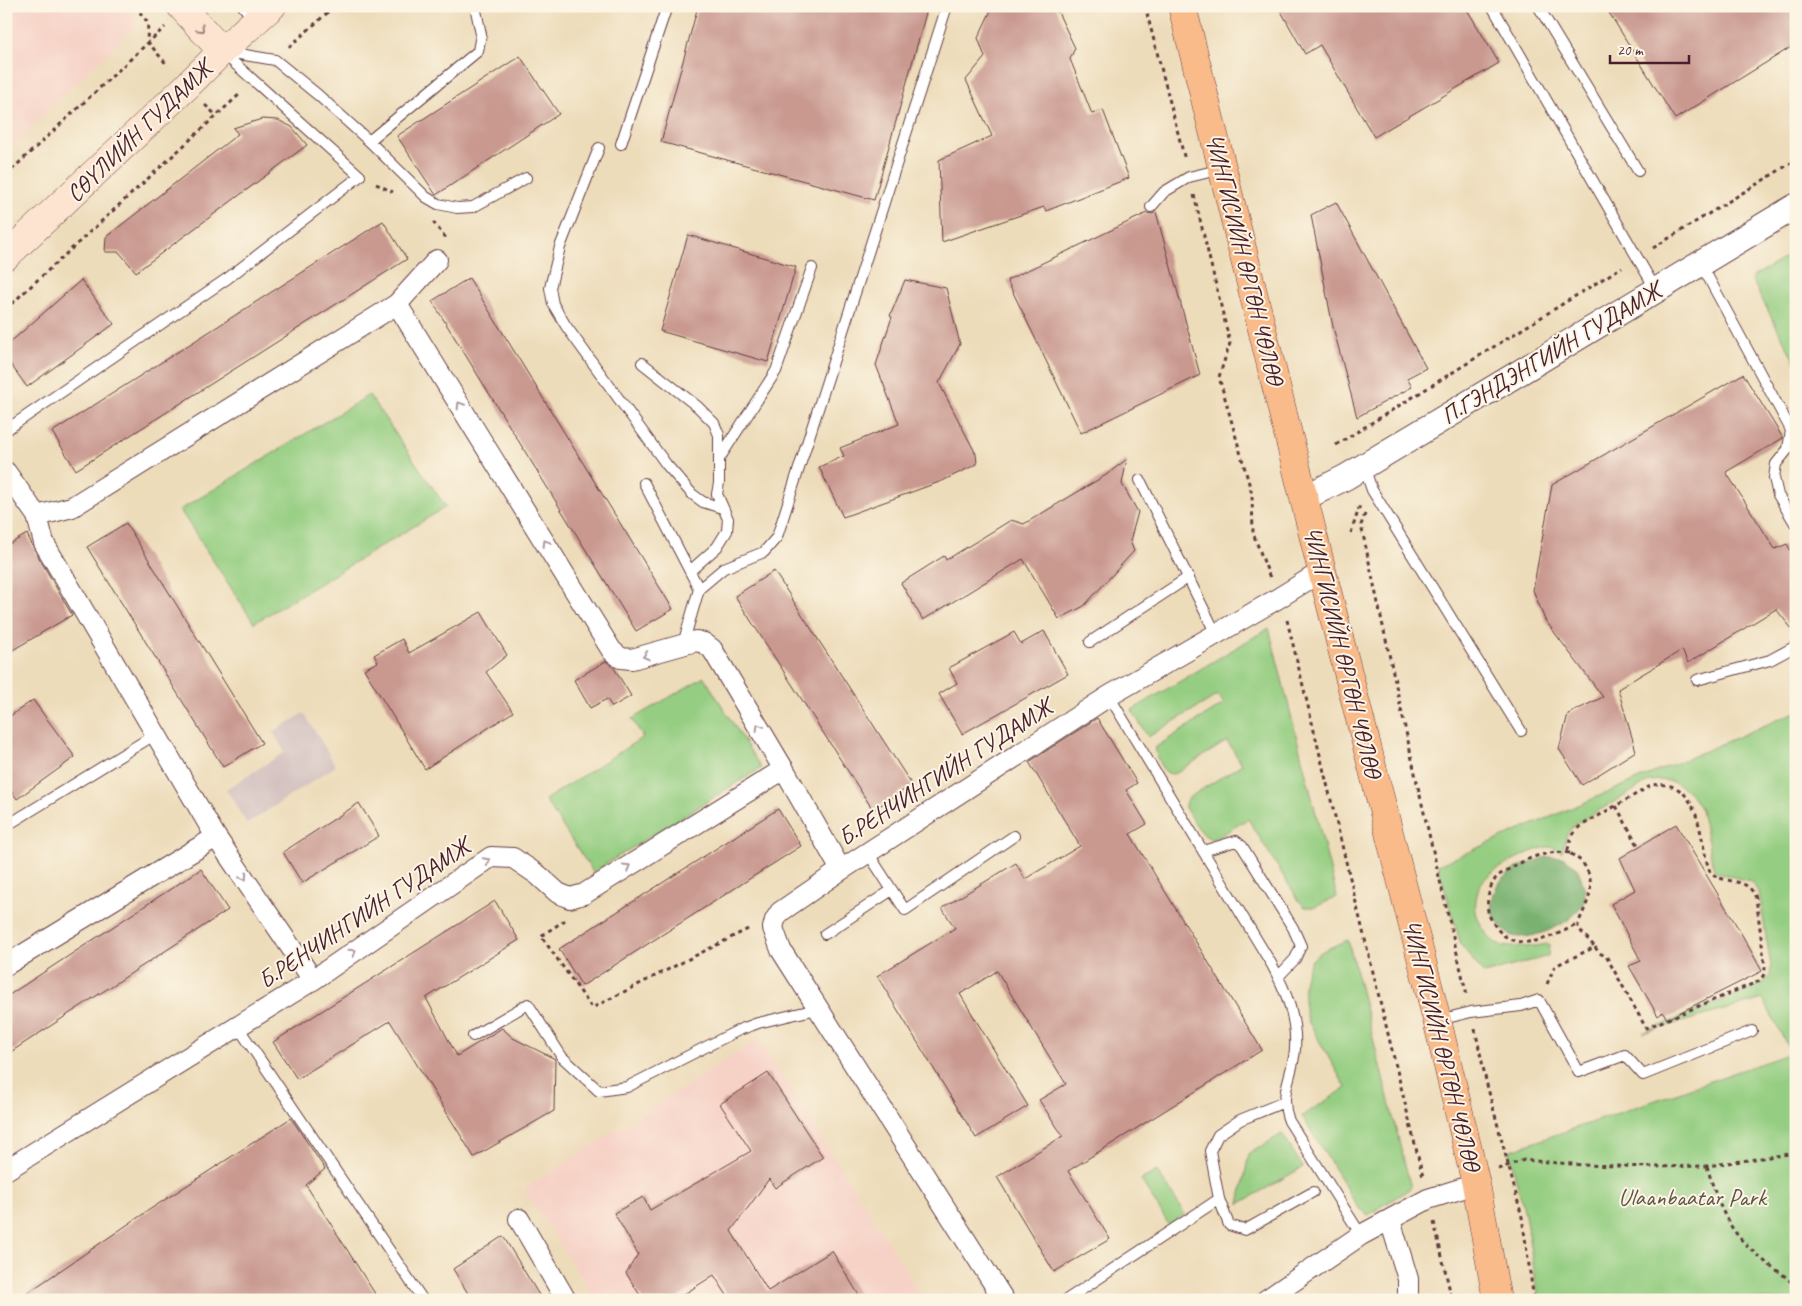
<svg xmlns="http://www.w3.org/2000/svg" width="1802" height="1306" viewBox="0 0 1802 1306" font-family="Caveat,sans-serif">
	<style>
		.built { fill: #f6d1c6 }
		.industrial { fill: #d1bfbf }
		.green { fill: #95ce82; stroke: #707656 }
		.forest { fill: #78b170; stroke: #61684e }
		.building { fill: #c99990 }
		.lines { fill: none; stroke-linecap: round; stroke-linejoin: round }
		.service-casing { stroke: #623b40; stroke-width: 12 }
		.minor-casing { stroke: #623b40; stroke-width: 22 }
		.tertiary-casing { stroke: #623b40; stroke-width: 27 }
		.secondary-casing { stroke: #623b40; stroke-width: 29 }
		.trunk-casing { stroke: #623b40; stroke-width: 29 }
		.path { stroke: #623b40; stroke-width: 3; stroke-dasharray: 4 4; stroke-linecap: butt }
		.service { stroke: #fff; stroke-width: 10 }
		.minor { stroke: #fff; stroke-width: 20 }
		.tertiary { stroke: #fff; stroke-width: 25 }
		.secondary { stroke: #fde4d1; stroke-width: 28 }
		.trunk { stroke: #fabb8b; stroke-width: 28 }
		.oneway { stroke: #a4827e }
		.oneway2 { stroke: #ae9aa0 }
		.labels { text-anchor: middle; stroke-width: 4; stroke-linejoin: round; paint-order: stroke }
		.street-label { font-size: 24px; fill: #4a1f2b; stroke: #fcf5e5 }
		.park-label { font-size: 24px; fill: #605445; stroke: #fcf5e5 }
	</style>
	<rect width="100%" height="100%" fill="#fcf5e5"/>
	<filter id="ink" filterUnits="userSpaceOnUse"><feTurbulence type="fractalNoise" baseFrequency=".02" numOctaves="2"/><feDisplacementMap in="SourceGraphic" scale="10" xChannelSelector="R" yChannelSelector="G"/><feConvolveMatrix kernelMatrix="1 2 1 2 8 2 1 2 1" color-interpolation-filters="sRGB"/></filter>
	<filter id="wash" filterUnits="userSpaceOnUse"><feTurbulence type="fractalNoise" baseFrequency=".0096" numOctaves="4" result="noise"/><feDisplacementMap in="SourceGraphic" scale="20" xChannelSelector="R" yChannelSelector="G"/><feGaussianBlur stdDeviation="1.12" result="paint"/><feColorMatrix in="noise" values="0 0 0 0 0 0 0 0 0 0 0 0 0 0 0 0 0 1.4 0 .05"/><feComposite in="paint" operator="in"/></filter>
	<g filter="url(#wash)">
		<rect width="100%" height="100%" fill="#eddcba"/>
		<path class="built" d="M6 6H124L137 24 6 152Z
			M759 1039 924 1300H596L524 1189Z"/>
		<path class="industrial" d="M304 713 336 766 247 824 226 789 285 752 273 732Z"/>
		<path class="green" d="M1796 251V364L1751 278Z
			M369 395 446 507 254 623 180 510Z
			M1269 628 1337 897 1315 907H1305L1299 901 1248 819C1208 841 1213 852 1185 808V804L1190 797 1242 764 1227 741 1176 773C1174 774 1170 774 1168 773 1161 770 1154 754 1156 747L1159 745 1224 704 1218 695 1148 737 1132 710Z
			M704 677 761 768 593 872 545 800 643 737 632 719Z
			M1796 712V1300H1539L1525 1215 1509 1151 1791 1053 1763 999 1643 1033 1763 983 1770 976 1771 967 1759 892 1750 881 1722 874 1714 870 1701 810C1689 788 1676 777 1650 781L1574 825 1567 834 1562 852C1557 850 1552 846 1547 847 1532 849 1492 869 1483 881 1478 887 1474 903 1476 911 1478 923 1489 943 1503 946 1518 949 1534 946 1549 944L1548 956 1484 974 1461 945 1438 865Z
			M1348 940 1411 1188 1368 1215 1357 1206 1302 1116 1346 1088 1308 1021C1302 1003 1301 974 1313 959 1320 950 1337 945 1348 940Z
			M1282 1134 1303 1167 1239 1204 1249 1154Z
			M1157 1171 1185 1214 1169 1225 1141 1180Z"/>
		<path class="forest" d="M1547 857H1562L1576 866C1580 875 1585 885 1585 895 1586 919 1530 944 1510 935 1502 931 1495 918 1491 911 1493 874 1516 867 1547 857Z"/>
		<g id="blocks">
			<path class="building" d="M698 6H928L874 200 661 142Z
				M993 6H1055L1075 48 1070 59 1092 114 1103 110 1129 178 1046 211 1044 207 942 242 939 160 992 136 966 80 985 57 978 38Z
				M1278 6H1465L1499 63 1374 137 1320 45 1305 54Z
				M1605 6H1796V44L1675 119Z
				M520 56 559 114 436 195 397 136Z
				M262 119 278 120 292 127 307 145 136 272 119 252H105L106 237 238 134 233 128Z
				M1336 202 1426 368 1407 378 1412 387 1357 417 1333 327 1311 215Z
				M1156 212 1200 375 1081 433 1007 280 1147 213 1153 214Z
				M383 221 407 259 76 470 52 432Z
				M688 235 796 267 768 362 660 331Z
				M469 278 673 609 636 631 432 301Z
				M81 280 114 324 27 387 6 358V346Z
				M905 280 946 288 960 344 939 383 976 454 977 464 942 481 843 517 819 467 844 456 840 448 899 424 876 365 892 317 890 316Z
				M1743 374 1783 438 1726 472 1775 549 1787 544 1796 560V634L1776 609 1688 663 1682 650 1618 689 1636 751 1582 785 1559 749 1568 714 1603 697 1545 620 1533 590 1552 485Z
				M1127 459 1122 484 1138 512 1130 541 1134 551 1084 606 1059 619 1023 559 923 620 901 583 944 556 946 560 1011 520 1024 524 1106 475Z
				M126 523 262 743 223 767 87 547Z
				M27 534 34 549 72 615 6 654V546Z
				M774 571 912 785 873 810 735 596Z
				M481 612 507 655 486 672 513 712 425 769 364 669 378 662 374 655 402 639 409 653Z
				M1044 631 1068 674 962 734 939 694 957 683 949 668 1014 632 1021 644Z
				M606 661 614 668 631 696 612 707 607 699 590 708 574 680Z
				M33 700 75 757 17 799 6 784V719Z
				M1097 718 1137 783 1126 790 1147 824 1130 834 1262 1050 1068 1171 1110 1239 1054 1272 997 1177 1063 1136 1039 1100 1066 1084 997 971 960 994 1028 1106 976 1138 877 976 955 928 942 908 1016 863 1025 879 1080 846 1029 762Z
				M359 803 379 836 302 883 283 852Z
				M778 809 801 846 582 986 559 949Z
				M1676 824 1741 933 1762 971 1667 1019 1663 1012 1658 1016 1629 966 1641 961 1611 904 1635 890 1620 858Z
				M201 869 228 910 6 1055V997Z
				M495 901 519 940 426 998 457 1056 502 1028 513 1038 555 1059 554 1111 474 1157 390 1021 297 1079 273 1042Z
				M768 1073 823 1157 775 1188 769 1179 731 1231 768 1291 832 1251 862 1300H730L714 1275 675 1300H643L626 1273 638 1254 614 1213 643 1197 650 1210 751 1151 720 1104Z
				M291 1118 325 1169 306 1185 379 1300H17L149 1210Z
				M503 1236 542 1300H472L453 1269Z"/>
		</g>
	</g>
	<g filter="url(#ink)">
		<use href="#blocks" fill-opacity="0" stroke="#623b40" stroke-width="1"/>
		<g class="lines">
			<defs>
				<path id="service" d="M243 6 254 20
					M1492 6 1656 290
					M1538 6 1638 171
					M227 52 275 60 318 95 369 141 426 197 438 204 457 208 473 207 526 178
					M369 141 478 51 481 34 475 6
					M621 144 667 6
					M599 148 560 247 550 288 553 304 566 326 666 464 692 494 703 502 722 508
					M1151 207 1164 192 1189 177 1222 169
					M1701 264 1791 430 1788 449 1776 464 1774 478 1778 495 1796 525
					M642 363 698 407 714 423 719 435V483L717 494 728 519 727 531 717 547 690 571
					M6 430 228 278 360 176 222 52
					M719 459 776 371 812 268
					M1364 467 1372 490 1521 731
					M1140 480 1216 634
					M644 483 699 589
					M1090 642 1189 577
					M683 644 699 589 724 568 764 552 777 537 947 6
					M1697 680 1770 660 1796 646
					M1109 696 1272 965C1286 991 1297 1018 1295 1049 1293 1077 1278 1093 1289 1121L1361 1235
					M6 826 156 734
					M1203 851 1236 841 1242 846 1293 928 1301 946 1295 959 1278 977
					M868 853 905 910 1014 836
					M825 934 892 890
					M1439 1020 1471 1012 1521 1006 1539 1000 1579 1072 1625 1055 1643 1075 1752 1031
					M238 1027 423 1300
					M473 1036 528 1004 562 1057 599 1091 627 1087 739 1030 758 1023 817 1009
					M1284 1102 1240 1120 1218 1135 1210 1151 1219 1199 1229 1225 1245 1230 1313 1192
					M1066 1300 1219 1199"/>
				<path id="minor" d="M397 304 612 651 621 658 632 659 696 641 704 643 712 649 786 773 841 870 1109 696 1277 599 1322 571
					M6 472 37 516 72 507 397 304 437 260
					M37 516 44 543 216 837 313 980
					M841 870 780 912 775 920 773 928 781 950 1004 1300
					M6 965 216 837
					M6 1170 313 980 491 857 513 858 538 875 558 893 570 898 584 894 784 769
					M519 1219 566 1300
					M1390 1220 1408 1279V1300
					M1266 1300 1361 1235 1428 1199 1476 1184"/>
				<path id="tertiary" d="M1304 498 1346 477 1796 206"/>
				<path id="secondary" d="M181 6 222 51
					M6 256 186 87 222 51 272 6"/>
				<path id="trunk" d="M1182 6 1322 571 1437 1020 1476 1184 1497 1300"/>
			</defs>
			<use href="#service" class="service-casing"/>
			<use href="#minor" class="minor-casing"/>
			<use href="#tertiary" class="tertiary-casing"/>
			<use href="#secondary" class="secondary-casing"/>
			<use href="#trunk" class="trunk-casing"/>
			<path class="path" d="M135 6 148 23 147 41 168 66
				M1145 6 1185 160
				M289 47 335 6
				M205 105 216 115
				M6 175 165 27
				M376 184 393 192
				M1194 195 1230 343 1219 377 1252 494 1253 533 1270 578
				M433 222 445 237V239
				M1653 248 1796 160
				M6 309 241 93
				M1336 445 1622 267
				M1365 514 1361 525 1418 787 1467 996
				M1351 533 1360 505
				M1287 620 1423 1177
				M1616 806 1639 847
				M1570 853C1546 850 1528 858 1509 869 1503 873 1497 875 1494 881 1488 890 1485 908 1490 917 1509 958 1547 940 1578 924
				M565 920 541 936 592 1008 750 928
				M1547 984 1555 966 1595 947 1599 953 1606 956 1646 1028 1757 982C1763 978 1765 974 1765 967L1756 898C1747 875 1725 886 1710 872 1698 840 1703 778 1652 785L1579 827 1572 836 1568 849C1571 856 1577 857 1582 862 1599 885 1587 902 1578 924V928L1595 947
				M1475 1029 1486 1081 1522 1217 1534 1300
				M1707 1166C1717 1202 1727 1230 1757 1255 1769 1266 1785 1274 1796 1287
				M1498 1169 1524 1160 1583 1165 1652 1167 1707 1166 1796 1153
				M6 1222 8 1229 6 1231
				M1434 1222 1452 1300"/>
			<use href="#service" class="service"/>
			<use href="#minor" class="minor"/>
			<use href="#tertiary" class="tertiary"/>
			<use href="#secondary" class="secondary"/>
			<use href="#trunk" class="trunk"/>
		</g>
		<defs><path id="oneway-chevron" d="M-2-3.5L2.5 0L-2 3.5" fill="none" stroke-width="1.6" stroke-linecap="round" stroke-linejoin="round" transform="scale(1.25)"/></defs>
		<use class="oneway" href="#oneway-chevron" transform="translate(201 29) rotate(47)"/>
		<g class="oneway2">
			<use href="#oneway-chevron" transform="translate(460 405) rotate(-122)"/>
			<use href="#oneway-chevron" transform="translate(546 543) rotate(-121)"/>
			<use href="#oneway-chevron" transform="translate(646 656) rotate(164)"/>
			<use href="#oneway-chevron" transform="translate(759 727) rotate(-121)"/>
			<use href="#oneway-chevron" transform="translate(487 861) rotate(-27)"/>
			<use href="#oneway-chevron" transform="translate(627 867) rotate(-32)"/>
			<use href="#oneway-chevron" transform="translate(244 877) rotate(56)"/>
			<use href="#oneway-chevron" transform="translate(353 952) rotate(-35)"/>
		</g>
	</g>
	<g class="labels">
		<g class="street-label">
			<text transform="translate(139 131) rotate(-44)" y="8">СӨҮЛИЙН ГУДАМЖ</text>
			<text transform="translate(1245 259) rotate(76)" y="8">ЧИНГИСИЙН ӨРГӨН ЧӨЛӨӨ</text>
			<text transform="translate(1551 353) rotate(-31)" y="8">П.ГЭНДЭНГИЙН ГУДАМЖ</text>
			<text transform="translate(1343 652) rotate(76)" y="8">ЧИНГИСИЙН ӨРГӨН ЧӨЛӨӨ</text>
			<text transform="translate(945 772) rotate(-33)" y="8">Б.РЕНЧИНГИЙН ГУДАМЖ</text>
			<text transform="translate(364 913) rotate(-34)" y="8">Б.РЕНЧИНГИЙН ГУДАМЖ</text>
			<text transform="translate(1442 1045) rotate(76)" y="8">ЧИНГИСИЙН ӨРГӨН ЧӨЛӨӨ</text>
		</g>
		<g class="park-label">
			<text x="1692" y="1205">Ulaanbaatar Park</text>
		</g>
	</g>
	<rect width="1802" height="1306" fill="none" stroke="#fcf5e5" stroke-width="25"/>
	<path d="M1610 55v8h79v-8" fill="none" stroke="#4a1f2b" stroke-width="2.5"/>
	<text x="1617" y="55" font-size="15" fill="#4a1f2b" stroke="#fcf5e5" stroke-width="4" paint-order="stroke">20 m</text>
</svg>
